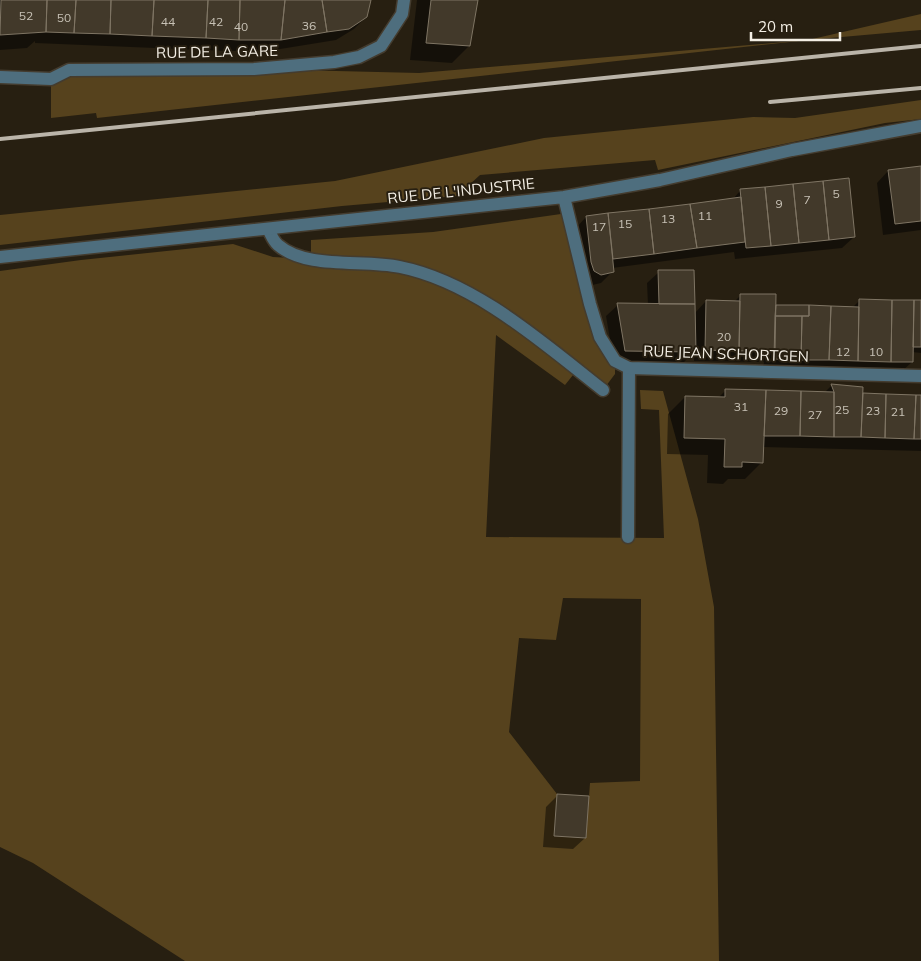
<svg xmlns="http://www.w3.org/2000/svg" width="921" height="961" viewBox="0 0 921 961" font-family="Mulish,sans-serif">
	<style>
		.green { fill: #56421d; fill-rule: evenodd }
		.shadow { fill: #0007 }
		.building { fill: #42392a; stroke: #7f7564 }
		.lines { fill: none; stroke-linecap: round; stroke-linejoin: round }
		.service-casing { stroke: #443c2f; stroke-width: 15 }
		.minor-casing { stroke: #443c2f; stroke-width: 15 }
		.service { stroke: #4e6e7e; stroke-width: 12 }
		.minor { stroke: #4e6e7e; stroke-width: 12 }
		.rail { stroke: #bab4a9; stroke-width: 4 }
		.labels { text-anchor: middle; stroke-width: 4; stroke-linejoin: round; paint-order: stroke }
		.number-label { font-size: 12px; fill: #c8c2b6 }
		.street-label { font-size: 15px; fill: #f4efe5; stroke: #271f11 }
	</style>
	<rect width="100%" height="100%" fill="#271f11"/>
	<path class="green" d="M921 14V30L808 40 97 118 96 113 51 118V79L69 70 254 69 419 73 808 40Z
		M921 100V119L885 123 658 170 655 160 480 175 457 196 342 206 0 245V215L335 181 544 138 753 117 795 118Z
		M568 213 590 304 615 361V374L603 390 577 370 565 385 496 335 486 537 664 538 659 410 641 409 640 390 663 391 698 519 714 607 719 961H185L33 863 0 847V271L81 260 233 244 273 257 311 259V240L433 232ZM563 598 641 599 640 781 590 783 586 838 554 835 557 794 509 732 519 638 556 640Z"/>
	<path class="shadow" d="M0 0H370L366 17 354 29 336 40 268 51H226L35 43V41L27 48 0 50Z
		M417 0H477L469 46 452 63 410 60Z
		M921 167V230L883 235 877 183 888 171Z
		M740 191 854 237 842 248 735 259 734 252 612 268 613 271 601 283 588 286 575 229 586 217 732 200Z
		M659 272 694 314 706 301 734 302 741 295 774 306 852 308 860 300 921 301V353L912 352V362L900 373 763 370 764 362 694 361V352L683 363H614L606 316 618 305H648L647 283Z
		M831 386 862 388 861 394 921 396V451L762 447V462L745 479H728L723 484 707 483 708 455 667 454 668 414 685 397 718 398 725 391 824 393Z
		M558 795 585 838 573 849 543 847 546 807Z"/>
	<path class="building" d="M1 0H47L46 32 0 35Z
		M47 0H76L74 33 46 32Z
		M76 0H111L110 34 74 33Z
		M111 0H154L152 36 110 34Z
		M154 0H208L206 38 152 36Z
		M208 0H240L239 40 206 38Z
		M240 0H285L281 40H239Z
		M285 0H322L327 32 281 40Z
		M322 0H371L367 17 349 29 327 32Z
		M431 0H478L470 46 426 43Z
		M921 166V221L895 224 888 170Z
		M849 178 855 237 829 240 823 181Z
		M823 181 829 240 799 243 793 184Z
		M793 184 799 243 771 246 765 187Z
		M765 187 771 246 746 248 740 189Z
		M741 197 745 242 697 248 690 204Z
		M690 204 697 248 654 254 649 209Z
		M649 209 654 254 613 259 608 213Z
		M608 213 614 272 601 275 594 271 591 262 586 216Z
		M658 270H694L695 304H659Z
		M740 294H776L775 351H739Z
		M859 299 892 300 891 362 858 361Z
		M706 300 740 301 739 351 705 350Z
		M892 300H914L913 362H891Z
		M914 300H921V347H913Z
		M617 303 695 304 696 352 625 351Z
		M776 305H809V316H775Z
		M809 305 831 306 829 360H801L802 316H809Z
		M831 306 859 307 858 361 829 360Z
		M775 316H802L801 360 774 359Z
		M831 384 863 387 861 437H834V392Z
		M725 389 766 390 763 463 742 462V467H724L725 439 684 438 685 396 725 397Z
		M766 390 801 391 800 436H764Z
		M801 391 834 392V437L800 436Z
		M863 393 886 394 885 438 861 437Z
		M886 394 916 395 914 439 885 438Z
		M916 395H921V439H914Z
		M557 794 589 796 586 838 554 836Z"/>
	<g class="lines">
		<defs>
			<path id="service" d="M268 229C271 234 273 241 278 245 307 270 363 259 400 267 475 282 543 343 603 390
				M628 537 629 368"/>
			<path id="minor" d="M0 77 51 79 69 70 254 69 334 62 359 57 381 46 402 14 404 0
				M564 197 590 304 600 337 615 361 629 368 921 376
				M0 257 564 197 660 180 792 150 921 126"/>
		</defs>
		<use href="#service" class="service-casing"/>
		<use href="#minor" class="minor-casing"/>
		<use href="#service" class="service"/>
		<use href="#minor" class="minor"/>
		<path class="rail" d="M770 102 921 88
			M0 139 921 46"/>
	</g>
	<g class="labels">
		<g class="number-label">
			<text x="26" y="20">52</text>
			<text x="64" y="22">50</text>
			<text x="168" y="26">44</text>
			<text x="216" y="26">42</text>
			<text x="309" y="30">36</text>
			<text x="241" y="31">40</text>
			<text x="836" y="198">5</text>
			<text x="807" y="204">7</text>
			<text x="779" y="208">9</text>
			<text x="705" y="220">11</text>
			<text x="668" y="223">13</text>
			<text x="625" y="228">15</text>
			<text x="599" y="231">17</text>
			<text x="724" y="341">20</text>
			<text x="843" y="356">12</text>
			<text x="876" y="356">10</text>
			<text x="741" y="411">31</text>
			<text x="842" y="414">25</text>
			<text x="781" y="415">29</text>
			<text x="873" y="415">23</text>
			<text x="898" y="416">21</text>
			<text x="815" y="419">27</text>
		</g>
		<g class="street-label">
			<text transform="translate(217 52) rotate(-1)" y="5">RUE DE LA GARE</text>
			<text transform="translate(461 191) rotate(-6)" y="5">RUE DE L'INDUSTRIE</text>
			<text transform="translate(726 354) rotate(2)" y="5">RUE JEAN SCHORTGEN</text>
		</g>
	</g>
	<path d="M751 32v8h89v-8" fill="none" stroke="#f4efe5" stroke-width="2.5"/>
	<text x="758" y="32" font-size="15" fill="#f4efe5" stroke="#271f11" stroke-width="4" paint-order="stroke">20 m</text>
</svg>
